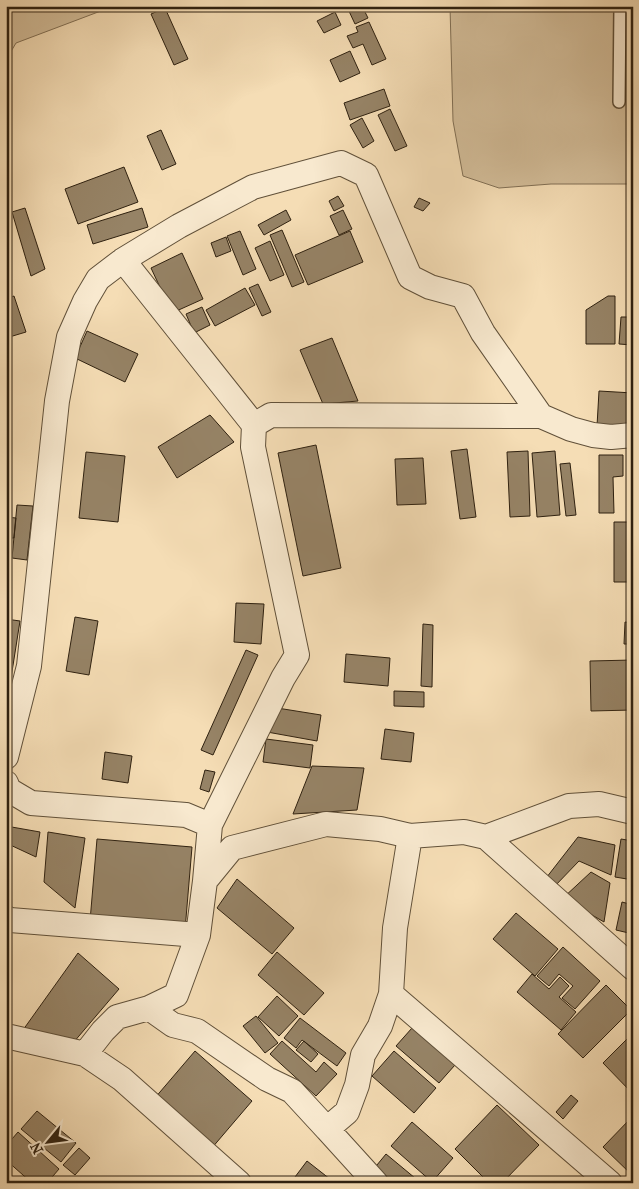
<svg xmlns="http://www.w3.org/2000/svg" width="639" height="1189" viewBox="0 0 639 1189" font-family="'IM FELL French Canon',serif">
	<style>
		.green { fill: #d3bd99; stroke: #816f54 }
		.building { fill: #968366; stroke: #2f2110 }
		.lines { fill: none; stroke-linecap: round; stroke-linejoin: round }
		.service-casing { stroke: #605039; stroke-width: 14 }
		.minor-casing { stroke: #605039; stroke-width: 26 }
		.service { stroke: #f8e9cf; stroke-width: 11 }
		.minor { stroke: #f8e9cf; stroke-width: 24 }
	</style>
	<rect width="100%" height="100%" fill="#f5ddb5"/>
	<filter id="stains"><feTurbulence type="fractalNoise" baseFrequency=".004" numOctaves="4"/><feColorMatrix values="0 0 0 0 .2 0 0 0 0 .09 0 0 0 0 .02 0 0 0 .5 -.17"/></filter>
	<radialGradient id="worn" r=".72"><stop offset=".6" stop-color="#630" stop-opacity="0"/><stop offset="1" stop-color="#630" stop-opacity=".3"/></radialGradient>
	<path class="green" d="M6 6H114L16 43 6 60Z
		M450 6H633V184H551L499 188 463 176 453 121Z"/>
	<path class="building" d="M354 6H362L368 18 355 24 348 9Z
		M165 8 188 59 174 65 151 14Z
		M335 12 341 25 324 33 317 21Z
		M369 22 386 59 372 65 363 44 353 48 347 36 358 32 356 27Z
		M350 51 360 73 340 82 330 60Z
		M384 89 390 106 350 120 344 103Z
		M390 109 407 146 395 151 378 115Z
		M362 118 374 141 363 148 350 125Z
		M161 130 176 164 162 170 147 136Z
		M124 167 138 202 78 224 65 189Z
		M338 196 344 206 334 211 329 201Z
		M419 198 430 203 423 211 414 207Z
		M25 208 45 269 31 276 12 212Z
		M142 208 148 227 93 244 87 225Z
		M286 210 291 220 264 235 258 225Z
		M343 210 352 229 339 235 330 216Z
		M282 230 304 282 292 287 270 235Z
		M240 231 256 269 243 275 227 236Z
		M350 231 363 262 308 285 295 255Z
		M226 237 231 251 216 257 211 243Z
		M270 241 284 275 270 281 255 248Z
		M182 253 203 299 172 313 151 268Z
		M258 284 271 312 262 316 249 288Z
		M245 288 255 305 215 326 206 310Z
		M14 296 26 332 6 338V299Z
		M608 296H615V344H586V310Z
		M202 307 210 325 194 333 186 314Z
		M621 317H633V345L619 344Z
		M87 331 138 354 125 382 75 358Z
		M332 338 358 401 323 404 300 350Z
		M599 391 633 393V427L597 426Z
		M210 415 234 442 177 478 158 447Z
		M316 445 341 568 303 576 278 453Z
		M467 449 476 517 460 519 451 451Z
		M528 451 530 516 510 517 507 452Z
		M555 451 560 515 537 517 532 453Z
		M86 452 125 456 118 522 79 518Z
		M599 455H623V476L613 477 614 513H599Z
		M423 458 426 504 397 505 395 459Z
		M570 463 576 515 566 516 560 464Z
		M17 505 33 506 27 560 12 558Z
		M6 517 16 518 14 538H6Z
		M614 522H633V582H614Z
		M236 603 264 604 261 644 234 642Z
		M75 617 98 621 89 675 66 671Z
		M6 619 20 621 11 678 6 677Z
		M625 622 633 623V644H624Z
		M423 624 433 625 432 687 421 686Z
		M246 650 258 655 213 755 201 750Z
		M346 654 390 658 388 686 344 682Z
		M633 660V710L591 711 590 661Z
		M394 691 424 692V707L394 706Z
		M271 707 321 715 317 741 267 732Z
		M385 729 414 733 411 762 381 759Z
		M266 739 313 745 310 768 263 762Z
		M105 752 132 756 128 783 102 779Z
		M312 766 364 768 357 810 293 814Z
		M205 770 215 772 209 792 200 789Z
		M6 826 40 832 36 857 6 843Z
		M48 832 85 838 75 908 44 882Z
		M578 837 615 845 611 875 579 861 553 888 543 882Z
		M97 839 192 847 185 930 90 921Z
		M621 839 633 841V880L615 877Z
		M591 872 610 883 604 922 563 898Z
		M237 879 294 928 272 954 217 908Z
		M622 902 633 905V934L616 930Z
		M516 913 558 949 535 976 493 939Z
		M563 947 600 981 575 1009 562 998 573 986 559 974 549 986 537 976Z
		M277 952 324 993 304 1015 258 975Z
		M78 953 119 989 73 1043 23 1030Z
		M532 974 549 989 560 977 569 986 559 997 576 1012 561 1030 517 992Z
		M606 985 631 1010 583 1058 558 1034Z
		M277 996 298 1016 279 1036 258 1017Z
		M256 1016 278 1043 265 1053 243 1026Z
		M300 1018 346 1053 337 1066 302 1040 296 1048 284 1038Z
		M412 1028 455 1065 439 1083 396 1046Z
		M629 1037 633 1041V1094L603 1063Z
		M282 1041 316 1072 324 1062 337 1074 316 1096 270 1054Z
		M304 1041 318 1054 311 1062 296 1050Z
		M195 1051 252 1101 211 1149 154 1099Z
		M394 1051 436 1088 414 1113 372 1076Z
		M571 1095 578 1101 563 1119 556 1112Z
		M497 1105 539 1145 502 1183H489L455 1149Z
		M37 1111 76 1143 61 1162 21 1129Z
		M632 1117H633V1176L603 1147Z
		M412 1122 453 1158 432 1182 391 1146Z
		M18 1132 59 1169 47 1183H32L6 1160V1146Z
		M79 1148 90 1158 75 1175 63 1165Z
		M386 1154 421 1183H387L372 1171Z
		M307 1161 335 1183H303L295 1177Z"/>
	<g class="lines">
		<defs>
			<path id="service" d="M619 102 620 6"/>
			<path id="minor" d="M123 260 254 425
				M6 757 29 666 57 401 69 337 85 301 98 279 123 260 179 226 253 187 341 163 366 175 410 277 430 287 463 296 483 333 541 416 571 429 593 435 611 437 633 435
				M6 783 9 790 31 803 186 815 210 825 205 881
				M210 825 283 678 297 655 253 447 254 425 271 415 541 416
				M486 837 633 968
				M6 918 10 920 198 935
				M391 994 610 1183
				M149 1008 173 1025 197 1031 267 1079 292 1091 327 1129
				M6 1036 85 1054 122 1079 239 1183
				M85 1054 103 1031 117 1017 149 1008 176 995 198 935 205 881 232 848 326 824 380 829 410 836 464 832 486 837 569 806 599 804 633 812
				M376 1183 327 1129 347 1112 357 1085 363 1055 380 1026 391 994 395 928 410 836"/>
		</defs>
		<use href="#service" class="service-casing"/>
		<use href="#minor" class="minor-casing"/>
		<use href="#service" class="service"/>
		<use href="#minor" class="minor"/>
	</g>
	<rect width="639" height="1189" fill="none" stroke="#f5ddb5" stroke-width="25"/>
	<rect x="8" y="8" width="624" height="1174" fill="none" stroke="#2f2110" stroke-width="2.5"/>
	<rect x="12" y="12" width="614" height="1164" fill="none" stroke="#2f2110"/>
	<g transform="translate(48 1142) rotate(241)" stroke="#f8e9cf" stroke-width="4" paint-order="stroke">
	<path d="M0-4L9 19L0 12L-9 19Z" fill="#2f2110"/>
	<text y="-8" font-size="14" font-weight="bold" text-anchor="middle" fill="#2f2110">N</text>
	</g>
	<rect width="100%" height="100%" filter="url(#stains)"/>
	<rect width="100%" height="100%" fill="url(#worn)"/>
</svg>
